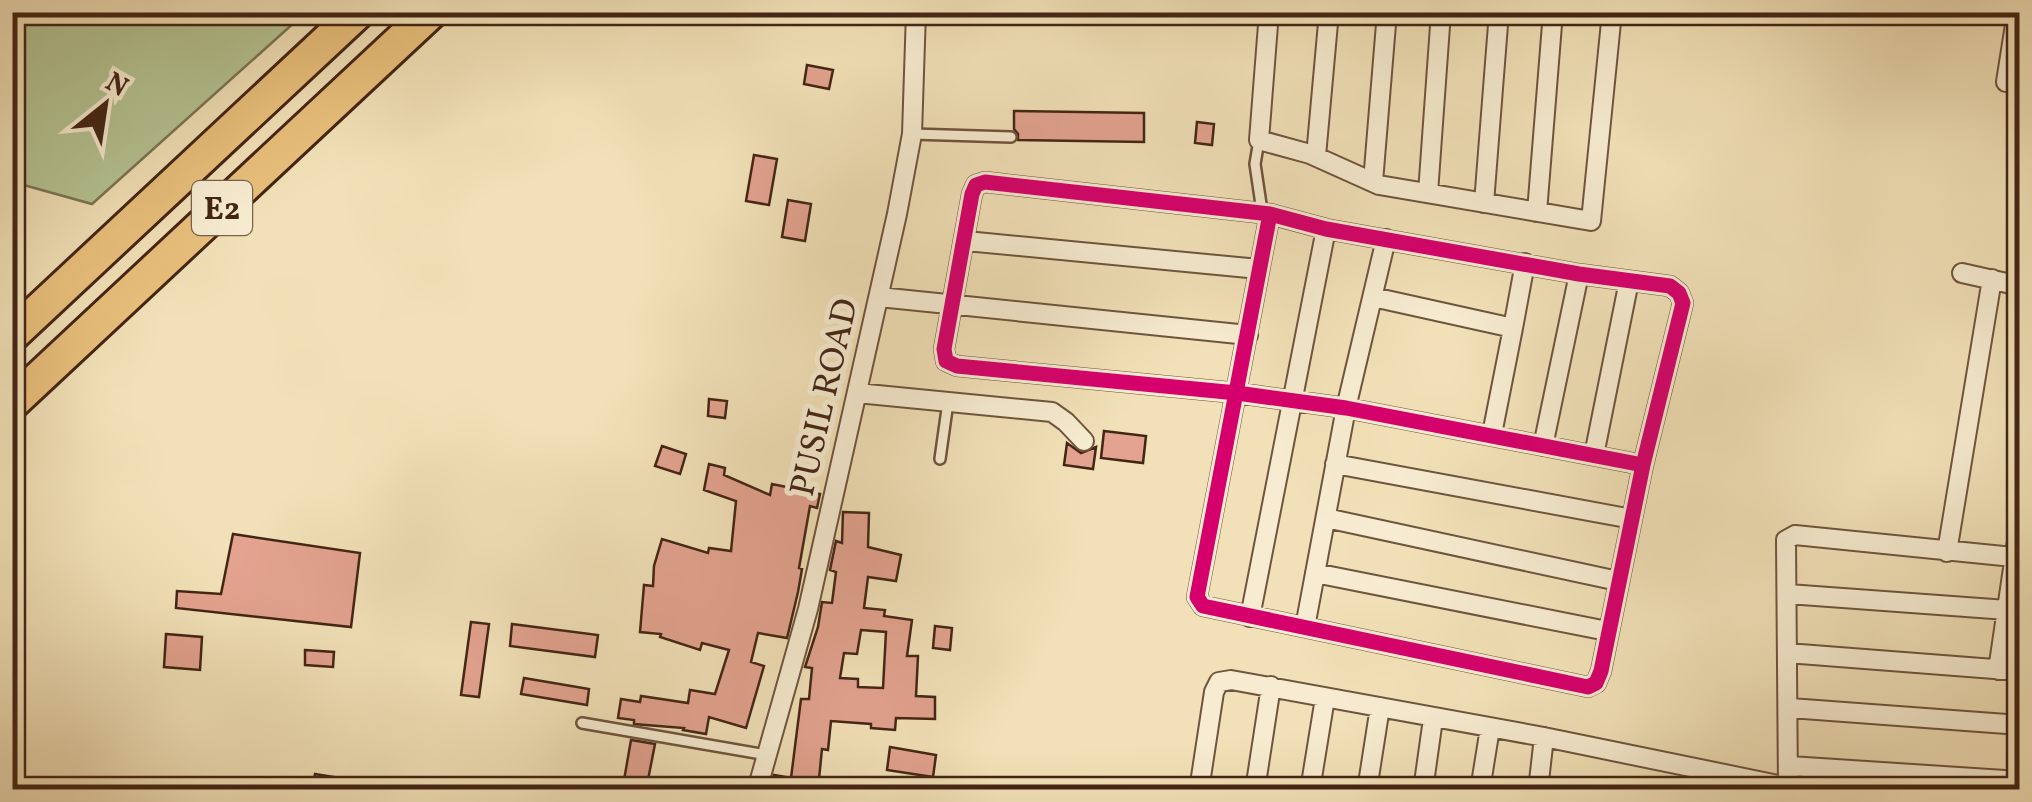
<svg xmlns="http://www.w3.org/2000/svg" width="2032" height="802" viewBox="0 0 2032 802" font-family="Vollkorn,serif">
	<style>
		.green { fill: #b5c493; stroke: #7c7454; stroke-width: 2.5 }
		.building { fill: #e3a390; stroke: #432515; stroke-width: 2.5; fill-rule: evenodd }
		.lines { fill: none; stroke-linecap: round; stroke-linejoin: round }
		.lane-casing { stroke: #6f543e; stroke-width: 14 }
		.street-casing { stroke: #6f543e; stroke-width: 22 }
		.highway-casing { stroke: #432515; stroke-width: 38 }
		.lane { stroke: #f7ecd1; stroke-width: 9 }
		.street { stroke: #f7ecd1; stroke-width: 18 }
		.highway { stroke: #e9c07c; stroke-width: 32 }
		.cycleway-casing { stroke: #f7ecd1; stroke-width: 21 }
		.cycleway { stroke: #d6006c; stroke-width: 15 }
		.labels { text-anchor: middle; stroke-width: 10; stroke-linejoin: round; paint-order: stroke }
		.shield { fill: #f7ecd1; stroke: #79614d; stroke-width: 2.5 }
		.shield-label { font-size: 32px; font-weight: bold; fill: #432515 }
		.street-label { font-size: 35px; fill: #432515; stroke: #f7ecd1 }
	</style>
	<rect width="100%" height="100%" fill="#f2e1b8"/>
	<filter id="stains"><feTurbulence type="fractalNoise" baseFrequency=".002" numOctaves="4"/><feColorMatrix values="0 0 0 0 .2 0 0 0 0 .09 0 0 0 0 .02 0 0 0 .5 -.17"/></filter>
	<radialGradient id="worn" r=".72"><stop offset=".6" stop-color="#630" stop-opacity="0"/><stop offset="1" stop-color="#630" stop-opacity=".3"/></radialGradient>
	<path class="green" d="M12 13 13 12 305 13 92 204 13 182Z"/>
	<path class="building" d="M807 65 833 70 829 89 804 84Z
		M1014 111 1144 113V142L1018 140V134L1014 129Z
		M1197 122 1214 124 1212 145 1195 143Z
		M754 155 777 159 769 205 746 201Z
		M788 200 811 204 805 241 782 237Z
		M709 399 727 401 725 418 708 416Z
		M1104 431 1146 436 1143 463 1101 458Z
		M1067 443 1081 453 1096 447 1093 469 1064 465Z
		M662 446 686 454 680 474 655 466Z
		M709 464 725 468 724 475 770 495 772 484 820 494 817 508 810 506 799 568 802 569 798 592 787 638 758 633 751 662 764 666 746 728 709 717 706 734 683 730 684 728 634 724V720L618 718 621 699 640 702 641 696 688 703 690 690 715 694 729 650 702 643 700 650 660 637 661 634 640 632 644 585 653 586 654 566 662 539 708 553 709 548 731 551 736 501 704 490Z
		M843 512 869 513 868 547 901 555 896 581 868 577 864 608 885 610 884 616 912 620 907 656H918L916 696 935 697V719L896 718 895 730 871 728V724L831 721 828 750 822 749 819 779 808 778V781L820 784 819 790H771L774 775 791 778 801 699H809L812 668 805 667 818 627 822 602 832 603 836 572 830 570 836 541 842 543ZM861 630 886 632 883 688 858 687V679L840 678 844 653 857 654Z
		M233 534 360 553 351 627 176 608 177 591 221 594Z
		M471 622 489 624 479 697 461 695Z
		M512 624 598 635 595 657 510 646Z
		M935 626 952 628 950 650 933 648Z
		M166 634 202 637 200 670 164 667Z
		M305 650 334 652 333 667 305 665Z
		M524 678 589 689 587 705 521 694Z
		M631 740 655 744 646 790 623 786Z
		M890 747 936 755 933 777 887 770Z
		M315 774 340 778 338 790H312Z"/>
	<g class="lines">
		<defs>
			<path id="lane" d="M912 134 1011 137
				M1259 140 1255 164 1262 211
				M940 459 948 402
				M582 723 767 755"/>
			<path id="street" d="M1269 12 1259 140 1310 154 1379 185 1591 221 1612 12
				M2006 82 2017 12
				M1316 156 1329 12
				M985 182 1270 214 1326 229 1579 274 1670 286 1679 293 1683 303 1643 465 1346 408 1237 393 957 366 946 361 944 349 972 194 976 185Z
				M1373 182 1387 12
				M1428 193 1441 12
				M1484 203 1499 12
				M1537 212 1553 12
				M1270 214 1197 597 1203 606 1588 687 1596 683 1601 671 1643 465
				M966 241 1259 269
				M1962 273 2020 286
				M879 297 1248 335
				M1373 297 1513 328 1525 263
				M857 393 1052 412 1066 422 1084 441
				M1492 434 1513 328
				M1543 446 1579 274
				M1594 455 1629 281
				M1335 464 1632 519
				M1326 518 1618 581
				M1947 552 1992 279
				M1315 573 1607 631
				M1788 594 2007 610
				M1250 617 1326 229
				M1305 627 1346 408 1386 239
				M1787 653 2020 671
				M1998 670 2020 521
				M1790 708 2020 725
				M1790 766 2020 781
				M757 790 808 609 897 214 912 134 916 12
				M1199 790 1214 692 1219 682 1231 680 1544 737 1788 787
				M1255 790 1271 686
				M1310 790 1325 698
				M1367 790 1380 707
				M1423 790 1433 719
				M1480 790 1490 728
				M1538 790 1544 737
				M1788 790 1786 540 1795 535 2013 557"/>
			<path id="highway" d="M12 335 358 12
				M12 403 431 12"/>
		</defs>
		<use href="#lane" class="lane-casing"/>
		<use href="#street" class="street-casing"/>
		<use href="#highway" class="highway-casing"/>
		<use href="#lane" class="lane"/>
		<use href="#street" class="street"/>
		<use href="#highway" class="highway"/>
		<defs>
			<path id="cycleway" d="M985 182 1270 214 1326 229 1579 274 1670 286 1679 293 1683 303 1643 465 1346 408 1237 393 957 366 946 361 944 349 972 194 976 185Z
				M1270 214 1197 597 1203 606 1588 687 1596 683 1601 671 1643 465"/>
		</defs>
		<use href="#cycleway" class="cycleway-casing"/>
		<use href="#cycleway" class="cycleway"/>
	</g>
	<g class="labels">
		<rect class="shield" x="192" y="181" width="60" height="54" rx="8"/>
		<g class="shield-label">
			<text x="222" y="219">E2</text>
		</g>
		<g class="street-label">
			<text transform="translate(823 397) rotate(-77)" y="12">PUSIL ROAD</text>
		</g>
	</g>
	<rect width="2032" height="802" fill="none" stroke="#f2e1b8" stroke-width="50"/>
	<rect x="15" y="15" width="2002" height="772" fill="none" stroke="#432515" stroke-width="5"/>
	<rect x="25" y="25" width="1982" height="752" fill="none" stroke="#432515" stroke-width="2.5"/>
	<g transform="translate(105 105) rotate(30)" stroke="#f7ecd1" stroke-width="8" paint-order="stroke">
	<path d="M0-8L18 38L0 25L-18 38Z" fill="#432515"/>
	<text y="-15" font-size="28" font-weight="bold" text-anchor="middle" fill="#432515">N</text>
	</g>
	<rect width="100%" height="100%" filter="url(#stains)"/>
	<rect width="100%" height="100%" fill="url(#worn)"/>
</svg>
